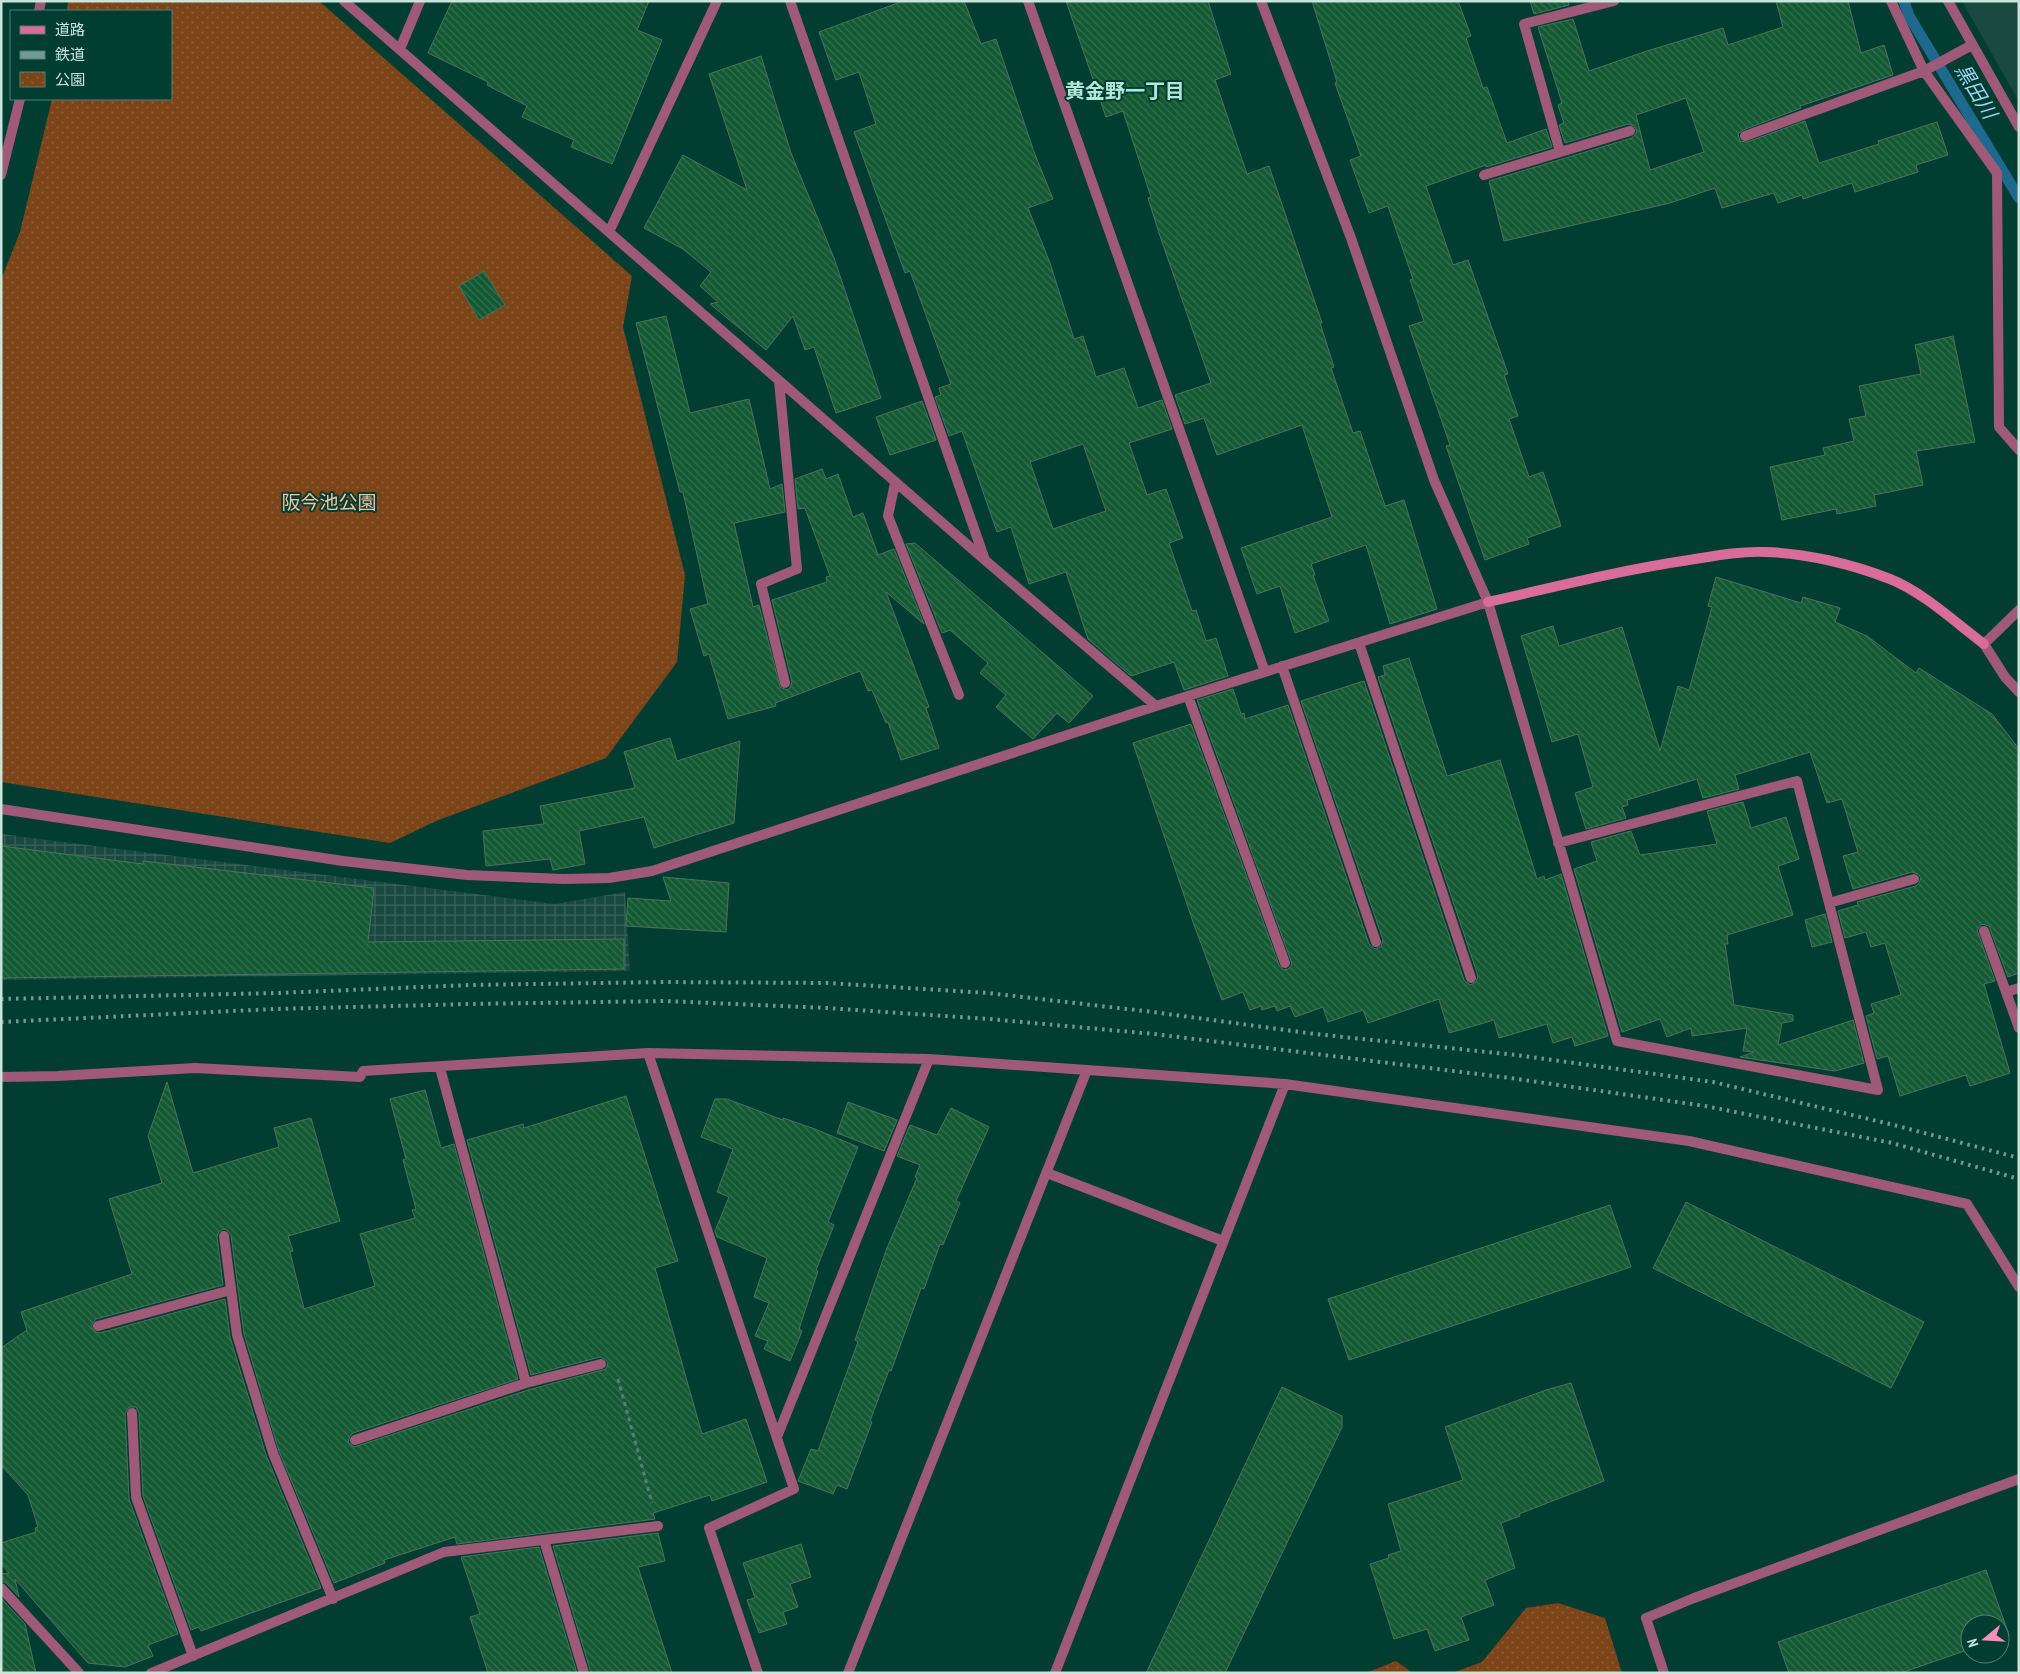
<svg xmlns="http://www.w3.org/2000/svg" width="2020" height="1674" viewBox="0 0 2020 1674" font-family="'PT Sans Narrow','Noto Sans JP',sans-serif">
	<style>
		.built { fill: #19493f }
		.industrial { fill: url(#industrial-grid) }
		.park { fill: url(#park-dots) }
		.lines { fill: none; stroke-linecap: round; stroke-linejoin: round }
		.stream { stroke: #1f698e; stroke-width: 11 }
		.building { fill: url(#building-back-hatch); stroke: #4c7359; fill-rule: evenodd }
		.path { stroke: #538177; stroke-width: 3; stroke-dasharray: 4 4; stroke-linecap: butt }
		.lane { stroke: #9e5a76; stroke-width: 10 }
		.street { stroke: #9e5a76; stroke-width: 10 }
		.secondary { stroke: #d96c9b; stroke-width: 10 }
		.rail { stroke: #729a91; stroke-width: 4; stroke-dasharray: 2.5 5; stroke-linecap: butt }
		.labels { text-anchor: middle; stroke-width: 4; stroke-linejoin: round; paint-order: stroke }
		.park-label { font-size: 19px; fill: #f5c3a1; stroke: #023d32 }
		.neighbourhood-label { font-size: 20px; font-weight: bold; fill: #b1e7d7; stroke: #023d32 }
		.water-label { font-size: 20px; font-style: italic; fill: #9ed5f6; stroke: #023d32 }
	</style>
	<defs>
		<pattern id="industrial-grid" width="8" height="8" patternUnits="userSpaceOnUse" patternTransform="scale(1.25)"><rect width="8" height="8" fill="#19493f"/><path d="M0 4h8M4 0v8" fill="none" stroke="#39635a"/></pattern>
		<pattern id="park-dots" width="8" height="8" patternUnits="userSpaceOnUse" patternTransform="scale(1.25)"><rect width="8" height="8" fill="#7c4419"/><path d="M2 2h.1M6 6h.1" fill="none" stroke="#8d5f3a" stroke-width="1.8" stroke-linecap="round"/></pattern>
		<pattern id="building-back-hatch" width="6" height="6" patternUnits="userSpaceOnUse" patternTransform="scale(1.25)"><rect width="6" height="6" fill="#145934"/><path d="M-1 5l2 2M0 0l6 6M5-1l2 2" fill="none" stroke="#357151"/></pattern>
	</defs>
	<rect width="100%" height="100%" fill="#023d32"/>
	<path class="built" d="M1962 1H2019V102Z"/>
	<path class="industrial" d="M1 834 555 904 625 892 630 971 1 980Z"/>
	<path class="park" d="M68 1H319L632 276 623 327 685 575 677 662 606 758 436 821 390 843 1 782V280L20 232 52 99H171V11H67Z
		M1558 1603 1605 1618 1622 1673H1452L1482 1662 1526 1608Z
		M1396 1661 1413 1673H1366Z"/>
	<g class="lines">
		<path class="stream" d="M1904 1 1909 16 2019 198"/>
	</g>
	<path class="building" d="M452 1H649L637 30 662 40 612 164 571 147 574 140 522 117 527 106 487 85 488 82 428 53Z
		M903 1H964L981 44 996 39 1034 152 1053 199 1028 208 1050 263 1074 339 1083 336 1096 377 1124 368 1138 408 1162 400 1172 429 1129 443 1147 495 1166 489 1183 538 1169 543 1192 611 1196 610 1206 641 1216 638 1228 676 1184 690 1174 662 1131 676 1088 639 1066 572 1029 584 1011 527 997 532 962 431 949 436 935 397 941 395 939 388 951 384 910 271 905 273 854 132 876 124 859 72 836 80 819 32ZM1083 444 1106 511 1053 529 1030 462Z
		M1066 1H1208L1231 74 1215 80 1247 174 1269 166 1322 323H1320L1334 367 1331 368 1353 433 1360 431 1385 506 1404 500 1437 609 1390 624 1366 545 1311 564 1315 575H1313L1329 621 1295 633 1280 586 1257 594 1241 548 1332 517 1302 425 1217 455 1204 418 1185 424 1175 395 1211 383 1159 233 1148 198 1151 197 1123 111 1106 117Z
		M1312 1H1458L1471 36 1466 38 1483 88 1487 87 1507 143 1546 129 1552 147 1486 167V165L1426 186 1453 265 1468 260 1508 374 1504 375 1518 416 1509 419 1529 477 1543 472 1561 526 1527 538 1529 544 1485 560 1446 446 1450 445 1409 326 1424 321 1410 280 1413 279 1388 206 1369 213 1350 160 1361 156 1335 83 1337 82Z
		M1530 1H1568L1569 5 1534 14Z
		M1776 1H1848L1861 53 1884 45 1893 75 1800 106 1801 108 1743 130 1738 134 1740 141 1747 142 1805 121 1819 163 1879 144 1878 141 1937 122 1948 155 1916 165 1918 172 1855 192 1852 183 1803 199 1802 195 1778 203 1774 193 1722 208 1715 188 1670 203 1504 241 1489 181 1632 138 1637 132 1634 126 1628 124 1565 143 1559 125 1564 123 1558 105 1562 103 1538 27 1573 19 1589 71 1647 51 1723 28 1728 45 1783 27ZM1686 98 1704 152 1650 170 1636 115Z
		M761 56 791 153 834 258 881 398 836 413 814 347 805 350 793 316 766 350 710 304 718 302 700 286 711 272 683 249 644 228 683 155 747 190 709 74Z
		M484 271 505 305 479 320 459 286Z
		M666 316 690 413 749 399 770 489 782 484 785 512 734 523 753 607 759 605 780 687 787 690 790 688 792 682 772 600 827 582 826 577 830 576 805 508 798 509 795 479 822 469 826 479 838 474 853 517 863 513 878 555 894 549 924 624 886 592 929 707 926 708 939 748 901 760 888 722 886 723 872 690 868 691 860 671 775 703 776 706 728 719 709 654 704 656 690 609 708 604 683 492H680L636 323Z
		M1953 336 1975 442 1916 451 1923 485 1874 495 1876 506 1837 514 1836 509 1782 520 1770 467 1825 455 1823 448 1854 441 1849 419 1866 416 1859 386 1921 374 1915 345Z
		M922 401 936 440 890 455 876 417Z
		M915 543 1093 696 1069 723 1057 713 1033 739 996 707 1006 695 980 673 988 663 950 630 942 633 906 544Z
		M1716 577 1801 603 1803 597 1840 608 1835 622 1867 636 1916 673 1919 668 1992 714 2019 749V973L2008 977 1989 926 1982 924 1977 930 1995 981 1984 984 2010 1073 1970 1086 1966 1075 1900 1096 1888 1056 1877 1059 1866 1016 1874 1013 1871 1004 1901 995 1885 943 1871 947 1866 932 1845 938 1838 911 1858 905 1857 902 1916 886 1919 883 1921 878 1918 874 1912 872 1853 889 1843 856 1858 852 1842 799 1827 803 1810 752 1735 775 1739 789 1703 798 1697 779 1627 800 1628 805 1622 807 1626 818 1586 829 1575 793 1593 787 1578 734 1552 742 1521 636 1553 626 1559 646 1622 627 1660 751 1678 686 1689 690 1712 607 1708 606Z
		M1409 658 1447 776 1500 760 1537 879 1544 876 1545 880 1561 874 1608 1036 1575 1046 1572 1037 1553 1043 1547 1024 1499 1038 1494 1020 1449 1033 1439 999 1368 1023 1363 1010 1328 1022 1323 1007 1295 1017 1290 1006 1277 1011 1275 1006 1262 1010 1261 1006 1250 1010 1243 992 1222 1000 1193 922 1133 743 1191 724 1279 965 1283 970 1288 969 1292 965 1291 961 1197 700 1233 689 1241 714 1244 713 1245 719 1288 705 1369 944 1375 949 1381 946 1383 940 1301 701 1364 681 1464 980 1470 985 1476 982 1478 976 1378 677 1385 675 1383 666Z
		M670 738 677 761 740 741 734 823 654 848 644 817 579 831 585 864 553 870 550 859 486 866 483 831 544 824 540 806 635 788 624 752Z
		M1743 802 1751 828 1786 817 1799 859 1778 866 1793 915 1727 935 1728 944H1725L1734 1005 1793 1015V1021L1782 1023 1778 1045 1853 1020 1864 1063 1835 1071 1740 1057 1754 1052 1743 1051 1747 1028 1692 1036 1691 1028 1667 1037 1660 1019 1622 1032 1574 869 1597 861 1591 842 1631 831 1640 855 1717 844 1707 811Z
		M1 846 143 864V861L374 888 368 942 624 939V969L1 978Z
		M663 877 729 883 726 932 626 926 628 898 671 901Z
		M1825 914 1832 942 1812 947 1805 920Z
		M167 1082 193 1173 279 1147 274 1128 311 1118 340 1221 288 1236 293 1251 290 1252 304 1309 375 1286 360 1234 415 1218 412 1210 416 1209 403 1160 406 1159 390 1099 425 1090 441 1148 454 1144 518 1379 353 1433 350 1436 348 1442 354 1447 528 1390 606 1369 608 1363 606 1360 600 1357 531 1375 467 1140 523 1124 524 1128 626 1096 678 1261 655 1268 702 1434 746 1419 767 1482 712 1501 710 1495 653 1513 655 1519 457 1544 455 1537 384 1560 385 1563 334 1583 279 1451 244 1334 231 1235 227 1230 223 1229 218 1233 217 1237 223 1285 96 1319 92 1324V1328L96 1332 100 1333 225 1299 230 1337 266 1455 321 1588 201 1631 199 1627 191 1630 143 1496 139 1413 136 1407H129L125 1413 129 1499 178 1634 148 1645 153 1656 125 1667 88 1663 15 1579 19 1597 6 1583 1 1581V1574L9 1573 1 1564V1543L36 1532 35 1528 38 1527 28 1495 1 1465V1348L27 1330 21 1312 132 1274 109 1199 162 1183 148 1136Z
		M715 1099H727L783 1120V1118L815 1129 858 1147 828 1222 834 1225 816 1270 818 1271 799 1329 802 1331 790 1361 764 1349 768 1341 755 1336 769 1303 754 1297 767 1258 717 1237 715 1231 729 1197 717 1192 733 1149 701 1137Z
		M848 1102 897 1120 884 1151 837 1133Z
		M951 1108 989 1127 956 1201 960 1203 943 1245 940 1244 924 1289 921 1288 891 1371 889 1370 870 1421 872 1422 847 1489 837 1485 833 1494 798 1481 811 1449 818 1451 858 1342 855 1340 887 1248 917 1178 915 1177 920 1165 897 1156 910 1125 937 1135Z
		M1686 1202 1924 1322 1891 1388 1653 1268Z
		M1610 1205 1631 1267 1349 1360 1328 1299Z
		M1571 1383 1604 1481 1519 1514 1520 1516 1501 1523 1515 1568 1485 1580 1494 1605 1461 1617 1469 1640 1435 1651 1427 1629 1394 1639 1370 1564 1389 1558 1388 1555 1401 1551 1388 1504 1463 1480 1445 1427 1546 1390Z
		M1282 1387 1342 1416V1427L1225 1673H1146Z
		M658 1533 665 1561 638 1567 672 1673H591L553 1546Z
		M801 1544 811 1577 790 1584 798 1607 783 1612 787 1624 759 1633 747 1600 755 1598 743 1563Z
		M539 1547 577 1673H488L470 1617 480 1614 461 1557Z
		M1986 1570 2009 1635 2000 1638V1624H1970V1649L1901 1673H1789L1778 1642Z
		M1 1598 25 1624 36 1673H1Z"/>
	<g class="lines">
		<path class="path" d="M618 1379 652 1503"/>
		<path class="lane" d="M1047 1173 1223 1241
			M98 1326 231 1290
			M132 1413 136 1497 193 1656
			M544 1540 584 1673
			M848 1673 1087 1070"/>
		<path class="street" d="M344 1 986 561 1156 706
			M790 1 985 560
			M1028 1 1265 672
			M1261 1 1351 238 1434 480 1488 602 1617 1041 1878 1090 1797 781 1558 843
			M1891 1 1924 71 1997 173 1999 427 2019 450
			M1948 1 2019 127
			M39 11 41 1
			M400 49 420 1
			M1745 136 1924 71 1972 45
			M1560 152 1524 24 1614 1
			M1 175 20 99
			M1484 175 1630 131
			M609 232 717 1
			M779 381 797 569 761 584 785 683
			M895 483 888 516 959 695
			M2019 610 1984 644 2005 677 2019 692
			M1359 643 1471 978
			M1282 666 1376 942
			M1188 696 1285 963
			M1 809 343 861 467 875 564 879 609 878 652 871 1156 706 1488 602
			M1829 903 1914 879
			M1984 931 2019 1028
			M2006 992 2019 988
			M648 1053 794 1489 709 1528 758 1673
			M440 1068 526 1383
			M1 1077 58 1076 195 1068 360 1077 363 1071 648 1053 929 1059 1285 1084 1689 1141 1967 1204 2019 1287
			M224 1236 237 1335 273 1453 333 1599
			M777 1437 929 1059
			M355 1440 526 1383 601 1364
			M1 1588 79 1673
			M151 1673 444 1552 658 1526
			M1055 1673 1285 1084
			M1664 1673 1646 1618 1694 1598 2019 1479"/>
		<path class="secondary" d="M1488 602C1555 587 1621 570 1689 560 1714 556 1739 551 1765 552 1805 553 1852 564 1890 579 1923 592 1956 623 1984 644"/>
		<path class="rail" d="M1 999 278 993 470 985 665 982 828 983 988 993 1153 1012 1315 1034 1516 1055 1713 1082 1894 1125 2019 1158
			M1 1022 275 1009 470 1004 665 1001 827 1008 989 1019 1154 1034 1510 1078 1705 1106 1892 1143 2019 1179"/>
	</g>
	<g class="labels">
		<g class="park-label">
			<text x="329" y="509">阪今池公園</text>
		</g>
		<g class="neighbourhood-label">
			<text x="1125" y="98">黄金野一丁目</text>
		</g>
		<g class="water-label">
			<text transform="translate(1976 91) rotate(59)" y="7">黒田川</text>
		</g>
	</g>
	<rect width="2020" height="1674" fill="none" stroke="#cae4dc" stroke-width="5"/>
	<rect x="10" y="10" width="162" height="90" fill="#023d32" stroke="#528076"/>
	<rect x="20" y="26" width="25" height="8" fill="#d96c9b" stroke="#528076"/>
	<text x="55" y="35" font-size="15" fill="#cae4dc">道路</text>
	<rect x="20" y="51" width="25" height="8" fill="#729a91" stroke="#528076"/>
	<text x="55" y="60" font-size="15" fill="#cae4dc">鉄道</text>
	<rect x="20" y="72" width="25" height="15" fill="url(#park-dots)" stroke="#528076"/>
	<text x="55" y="85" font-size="15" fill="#cae4dc">公園</text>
	<g transform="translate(1985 1639) rotate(252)"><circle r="24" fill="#023d32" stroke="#528076"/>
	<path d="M0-4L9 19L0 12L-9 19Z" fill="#fe8ebc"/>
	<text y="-8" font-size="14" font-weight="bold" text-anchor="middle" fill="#cae4dc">N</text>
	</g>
</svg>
